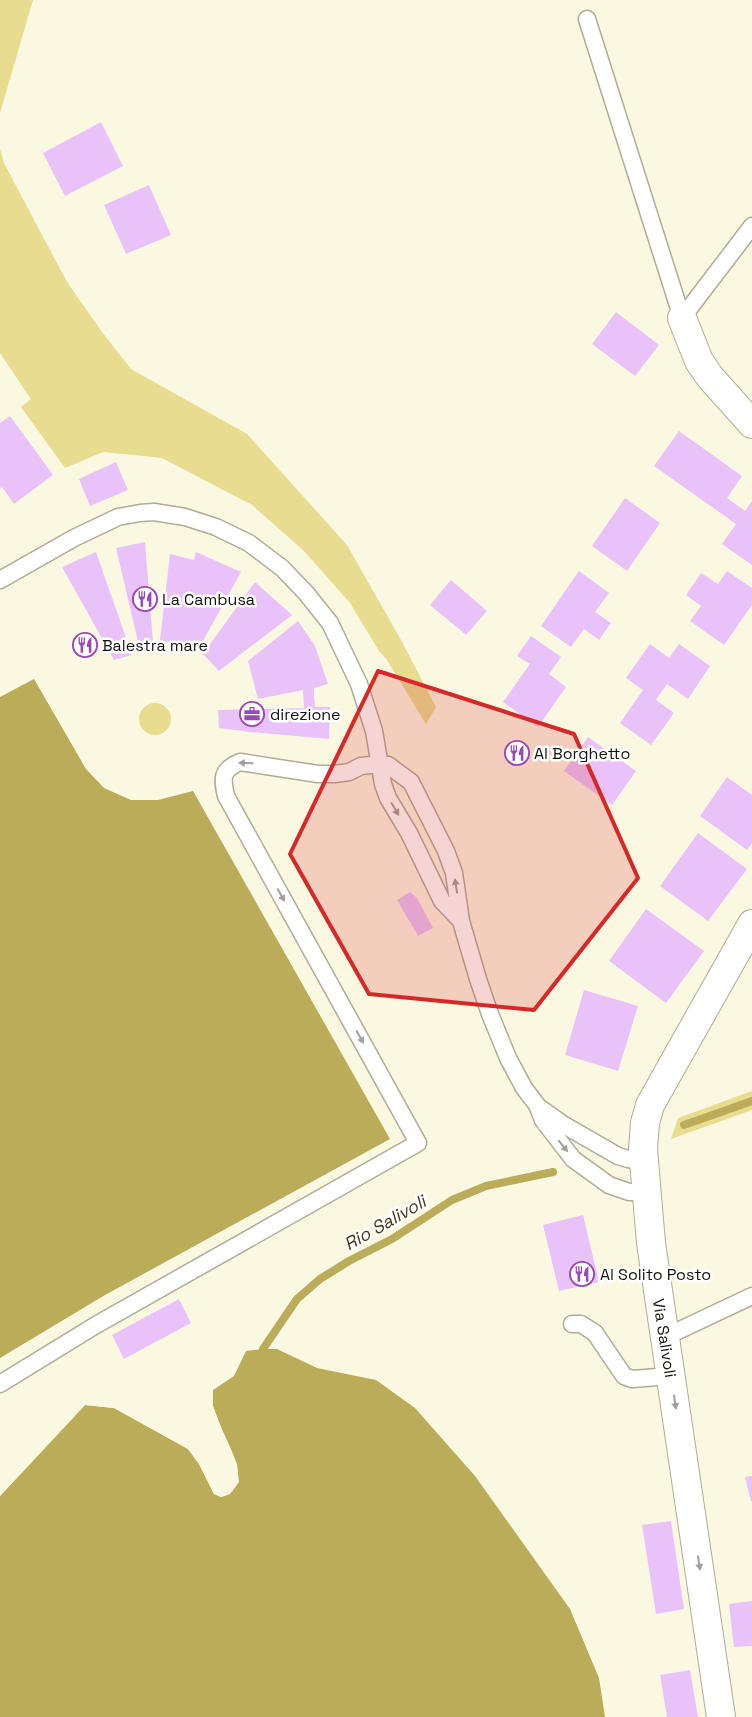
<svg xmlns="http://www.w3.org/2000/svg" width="752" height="1717" viewBox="0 0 752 1717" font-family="'Space Grotesk',sans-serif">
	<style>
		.green { fill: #e7dc90 }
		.water { fill: #baac58 }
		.pier { fill: #fbf8e1 }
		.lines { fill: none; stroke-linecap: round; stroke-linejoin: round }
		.stream { stroke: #baac58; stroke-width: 8 }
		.building { fill: #e9c2f9 }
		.service-casing { stroke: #afac97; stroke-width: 19 }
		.minor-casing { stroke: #afac97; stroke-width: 30 }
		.service { stroke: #fff; stroke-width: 16 }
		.minor { stroke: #fff; stroke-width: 28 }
		.oneway { fill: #a1a09d }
		.marked { fill: #d62828; fill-opacity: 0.2; stroke: #d62828; stroke-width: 4; stroke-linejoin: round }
		.labels { text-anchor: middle; stroke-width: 5; stroke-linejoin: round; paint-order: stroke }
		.poi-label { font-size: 16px; fill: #13120a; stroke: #fff; text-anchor: start }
		.street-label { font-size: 16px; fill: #13120a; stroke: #fff }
		.water-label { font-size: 18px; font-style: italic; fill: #413b16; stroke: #fff }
	</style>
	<rect width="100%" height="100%" fill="#fbf8e1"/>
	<path class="green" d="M0 0H33L0 113Z
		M0 149 4 163 67 282 102 332 131 369 247 434 347 545 401 640 436 707 426 724 387 660 379 651 350 603 304 551 252 505 162 458 103 452 65 468 21 407 31 399 0 353Z
		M139 719a16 16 0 1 1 32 0a16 16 0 1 1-32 0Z
		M752 1091V1110L671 1139 678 1118Z"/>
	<path class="water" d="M34 679 86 769 104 788 131 800H158L193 791 390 1139 105 1295 0 1358V697Z
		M263 1349H277L317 1368 376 1380 415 1408 475 1476 570 1609 599 1678 605 1717H0V1496L85 1405 114 1408 188 1449 199 1464 214 1494 221 1497C261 1484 218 1432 213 1406 213 1401 213 1395 213 1390L234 1376 246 1351Z"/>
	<path class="pier" d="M213 1387V1406L224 1435 237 1464 239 1482 230 1494 221 1497 214 1494 199 1464 188 1449 114 1408 85 1405 0 1496V1493L85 1403 115 1405 189 1447 201 1463 216 1492 221 1494 228 1492 236 1481 235 1464 222 1436 211 1406V1390Z"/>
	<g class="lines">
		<path class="stream" d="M684 1125 752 1101
			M263 1349 297 1299 320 1279 349 1261 392 1239 452 1200 486 1186 553 1172"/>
	</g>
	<path class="building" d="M101 122 123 166 65 196 43 153Z
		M149 185 171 235 126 254 104 205Z
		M616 312 659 345 635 376 592 344Z
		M10 416 53 475 14 504 2 487 0 489V423Z
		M679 431 742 476 727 498 745 511 752 501V565L722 544 736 524 654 466Z
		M116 462 128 490 90 506 79 479Z
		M625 498 660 523 627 571 592 546Z
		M145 542 153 642 139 646 116 548Z
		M96 552 132 655 114 660 62 567Z
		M196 552 241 572 198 650 160 640 170 554 194 560Z
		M579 571 609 593 595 612 611 623 599 640 584 629 571 647 541 626Z
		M727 571 752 588V605L724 645 690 621 701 606 686 595 701 573 718 584Z
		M451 580 487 611 466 635 430 605Z
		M255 582 292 615 219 671 203 654Z
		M298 621 315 646 328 684 314 688V696L315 707H330L329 739 250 732 219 728 218 710 304 708 303 690 258 699 248 661Z
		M531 636 561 657 549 674 566 687 538 727 503 702 530 664 517 656Z
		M650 644 669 658 679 644 710 666 688 699 667 684 656 700 674 713 651 745 620 723 643 690 626 678Z
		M588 737 636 771 612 805 564 771Z
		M727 777 752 795V843L747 850 700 816Z
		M698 833 747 869 708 921 660 886Z
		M410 892 417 898 433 928 418 936 397 900Z
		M646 909 704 951 666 1003 609 961Z
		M584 990 638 1006 618 1071 565 1055Z
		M583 1215 599 1282 559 1291 543 1225Z
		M179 1299 191 1323 124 1359 112 1335Z
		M752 1476V1501H751L745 1477Z
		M671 1521 684 1609 656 1614 642 1525Z
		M752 1601V1646L734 1647 729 1604Z
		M690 1670 698 1717H667L660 1675Z"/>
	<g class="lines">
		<defs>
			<path id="service" d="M587 19 682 318
				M682 318 752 226
				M0 580 74 538 118 517 140 513 154 512 185 517 216 527 249 543 282 568 306 593 330 623 359 684 374 731 383 784 388 798 409 833 442 901 461 921
				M540 1108 564 1125 618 1156 628 1159 643 1161
				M572 1324H581L595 1333 624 1376 632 1379 671 1376
				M665 1337 752 1296
				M0 1384 96 1325 418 1143 226 796C222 778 221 770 240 762L318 774H335L349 772 361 766 379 764 388 765 411 782 446 851 454 873 461 921 478 979 490 1014 508 1058 524 1088 537 1105 543 1120 573 1159 609 1185 629 1192H646"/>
			<path id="minor" d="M682 318 699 361 710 377 752 424
				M721 1717 651 1243 643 1149 645 1123 650 1105 752 924"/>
		</defs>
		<use href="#service" class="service-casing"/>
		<use href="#minor" class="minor-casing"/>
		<use href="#service" class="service"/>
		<use href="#minor" class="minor"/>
	</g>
	<defs><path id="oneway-solid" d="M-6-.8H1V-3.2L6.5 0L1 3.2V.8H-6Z" transform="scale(1.25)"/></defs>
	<g class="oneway">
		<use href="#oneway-solid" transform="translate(246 763) rotate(-179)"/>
		<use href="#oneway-solid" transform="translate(395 809) rotate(59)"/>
		<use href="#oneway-solid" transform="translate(456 886) rotate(-99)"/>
		<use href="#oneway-solid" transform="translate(281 895) rotate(61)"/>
		<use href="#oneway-solid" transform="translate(360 1037) rotate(61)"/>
		<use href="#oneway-solid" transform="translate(563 1146) rotate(51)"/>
		<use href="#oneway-solid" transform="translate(675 1402) rotate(82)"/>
		<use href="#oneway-solid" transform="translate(699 1563) rotate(82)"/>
	</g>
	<path class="marked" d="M378 671 574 734 638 878 534 1010 369 994 290 854Z"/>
	<defs>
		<symbol id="restaurant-ring" viewBox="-11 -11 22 22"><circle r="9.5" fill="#fff" stroke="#9a48b7" stroke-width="1.5"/><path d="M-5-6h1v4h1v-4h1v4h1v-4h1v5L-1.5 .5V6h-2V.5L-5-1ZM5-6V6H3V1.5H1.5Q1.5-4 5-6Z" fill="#9a48b7"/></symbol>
		<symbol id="office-ring" viewBox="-11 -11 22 22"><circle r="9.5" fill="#fff" stroke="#9a48b7" stroke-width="1.5"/><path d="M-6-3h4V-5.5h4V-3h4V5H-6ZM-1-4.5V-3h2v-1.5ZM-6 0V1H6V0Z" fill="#9a48b7"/></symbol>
	</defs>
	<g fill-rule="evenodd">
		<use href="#restaurant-ring" x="131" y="585" width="28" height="28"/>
		<use href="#restaurant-ring" x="71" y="631" width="28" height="28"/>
		<use href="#office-ring" x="238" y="700" width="28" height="28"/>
		<use href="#restaurant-ring" x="503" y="739" width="28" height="28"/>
		<use href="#restaurant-ring" x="568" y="1260" width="28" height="28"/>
	</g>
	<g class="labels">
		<g class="poi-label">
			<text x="162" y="605">La Cambusa</text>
			<text x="102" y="651">Balestra mare</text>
			<text x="270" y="720">direzione</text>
			<text x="534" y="759">Al Borghetto</text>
			<text x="600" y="1280">Al Solito Posto</text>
		</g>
		<g class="street-label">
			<text transform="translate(665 1338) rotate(81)" y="6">Via Salivoli</text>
		</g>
		<g class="water-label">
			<text transform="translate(385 1223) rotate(-30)" y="6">Rio Salivoli</text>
		</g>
	</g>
</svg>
